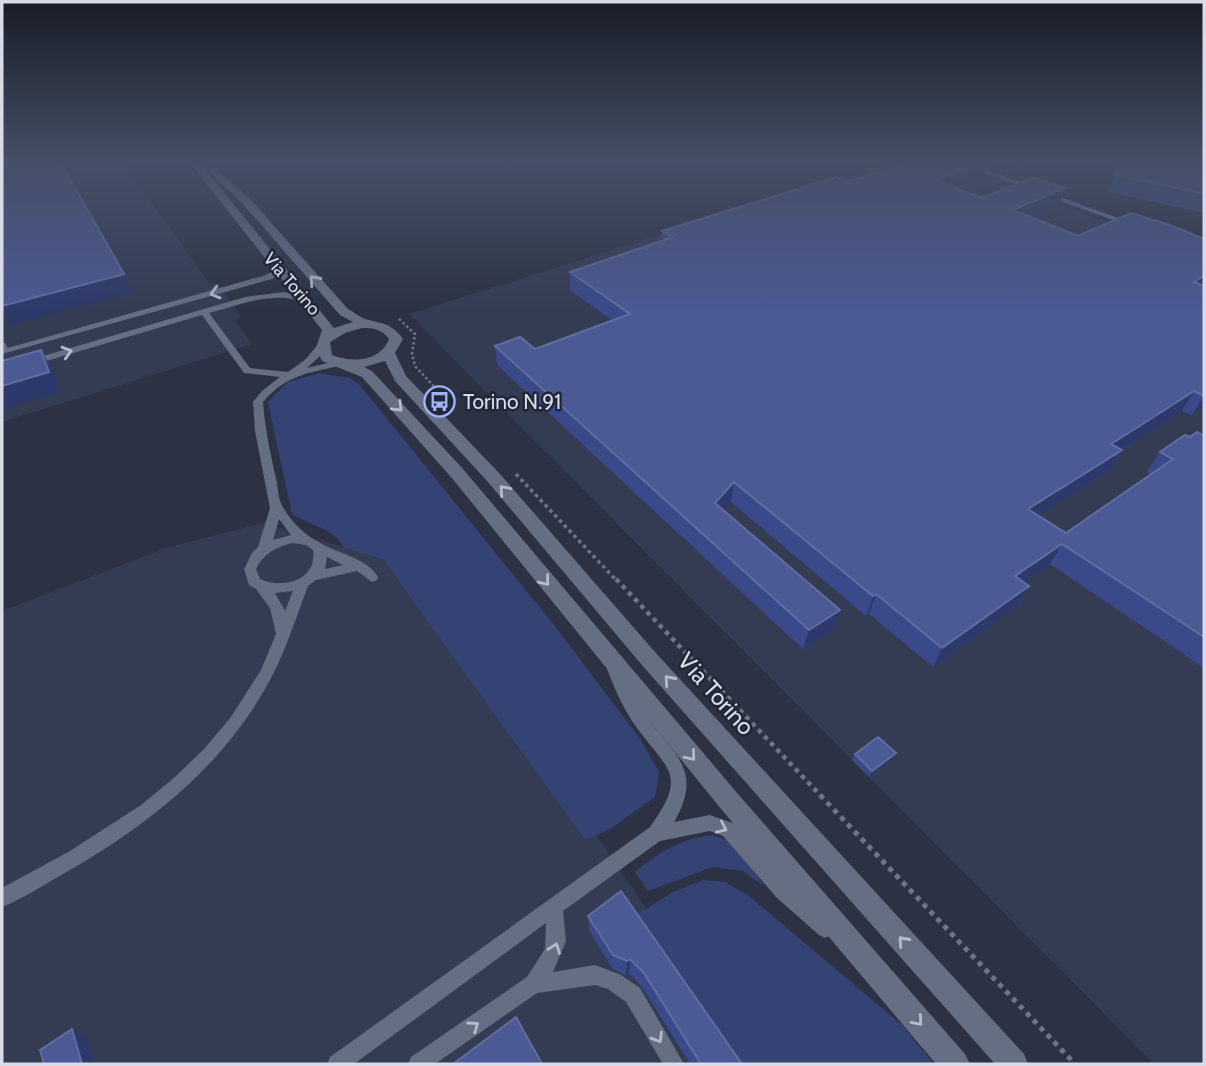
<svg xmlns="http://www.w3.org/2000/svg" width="1206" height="1066" viewBox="0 0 1206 1066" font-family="Cabin,sans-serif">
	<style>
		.built { fill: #343c54 }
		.green { fill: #344274 }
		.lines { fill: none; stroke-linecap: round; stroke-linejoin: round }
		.stream { stroke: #6f7db3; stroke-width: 3.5 }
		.path-far3 { stroke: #707585; stroke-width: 2.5; stroke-dasharray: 2.5 2.5; stroke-linecap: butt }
		.path-far2 { stroke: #707585; stroke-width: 3.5; stroke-dasharray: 3.5 3.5; stroke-linecap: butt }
		.path-far1 { stroke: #707585; stroke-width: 4.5; stroke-dasharray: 4.5 4.5; stroke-linecap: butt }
		.path { stroke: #707585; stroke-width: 5; stroke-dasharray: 5 5; stroke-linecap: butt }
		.lane { fill: #666e83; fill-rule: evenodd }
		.secondary { fill: #666e83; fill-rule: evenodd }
		.wall { fill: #3a498a }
		.shaded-wall { fill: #2d396a }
		.building { fill: #4b5994; stroke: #616da1; stroke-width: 2 }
		.oneway { stroke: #b6bbca }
		.labels { text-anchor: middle; stroke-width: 5; stroke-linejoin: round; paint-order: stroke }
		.far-street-label { font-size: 18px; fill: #d8dce8; stroke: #22283a }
		.poi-label { font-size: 21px; fill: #d8dce8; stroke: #22283a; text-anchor: start }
		.near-street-label { font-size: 24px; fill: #d8dce8; stroke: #22283a }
	</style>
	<rect width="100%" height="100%" fill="#2c3244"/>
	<path class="built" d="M2 163H123L209 283 219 284 241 316 235 320 252 344 2 422Z
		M889 163H951L1204 259V1064H1154L409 314Z
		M264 523 383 559 601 842 752 1064H2V611L166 548Z"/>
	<path class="green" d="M320 373 350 378 359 384 558 630 641 740 659 772 655 797 610 829 585 840 383 559 344 548C338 530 307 524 292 514L268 402 288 382Z
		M713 835 734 843 765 887 743 871 713 867 648 891 635 872C659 852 682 838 713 835Z
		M704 880 725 882 749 896 901 1024 934 1064H739L635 916 671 893Z"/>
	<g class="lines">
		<path class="stream" d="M980 169 1026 186
			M1055 197 1121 221"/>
		<path class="path-far3" d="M399 319 415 334 412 354 415 366 453 407"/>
		<path class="path-far2" d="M516 474 617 581"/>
		<path class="path-far1" d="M616 579 821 796"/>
		<path class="path" d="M820 795 1075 1064"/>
		<path class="lane" d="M276 269 283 271 272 279 2 354V342L5 343 8 348 266 275Z
			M284 292 307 298C300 302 294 299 286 298 260 296 234 306 209 313L250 368 288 372 306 359 319 343 322 342 327 345 320 356 307 368 340 360 345 363 343 365C310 373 287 374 263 402 265 430 271 456 277 483 278 491 279 502 284 509 296 528 309 538 328 547 345 555 368 560 378 577L377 580 372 582 357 571 316 580 308 586C295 620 284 657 265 689 218 771 144 828 63 874 43 885 23 899 2 907V888L70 851 141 805 174 778 204 749 231 717 261 670 276 634 270 608 256 589 249 585 244 569 252 553 258 547 270 508 255 431 253 402 262 391 280 377 244 373 202 315 2 374V368L245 297ZM279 519 291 535 273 540ZM292 543 306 545 313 550C318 580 283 590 260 579L256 569C263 554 276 547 292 543ZM327 557 343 565 325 569ZM293 591 285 611 275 593Z
			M614 663 619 665C627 681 633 698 644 713 672 753 705 769 674 822L710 815 735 824 789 886 831 923 834 929 831 935 825 938 819 935 777 898 723 836 710 831 660 841 563 911 566 941 553 972 595 965 621 975 640 988 684 1064H663L626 1002 608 989 595 985 537 993 435 1064H408L411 1057 527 977 545 949 546 923 354 1064H327L330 1057 650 827C687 775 670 772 637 728 624 710 615 690 607 669L609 665Z"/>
		<path class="secondary" d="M190 163H200L334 328 353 322 340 315 243 204 210 173V169H216L251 200 348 309C355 313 362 319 369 320 385 324 393 325 403 339L395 353 406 376 500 474 655 652 1024 1054 1028 1064H995L641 664 488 482 395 381 385 361 364 367 372 371 463 469 738 794 965 1054 970 1064H936L722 810 451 477 362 377 322 361 316 348 322 330ZM362 328C373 328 382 329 389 339 380 362 352 363 332 355L330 342 345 333Z"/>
	</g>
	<path class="wall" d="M910 163H987L983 177 955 187 982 198 1059 205 1030 217 1078 236 1204 239V407L1192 415 1182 411 1140 438 1122 450 1110 470 1038 516 1066 533 1151 474 1147 472 1160 452 1190 437 1204 436V668L1050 564 1024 582 1029 586 1018 606 933 667 869 614 866 616 731 502 724 510 840 610 833 630 803 649 497 365 495 346 535 349 613 321 570 290V272L661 241 662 231 848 181Z
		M1204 165V213L1108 192 1115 175Z
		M855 754 892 759 869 777 852 760Z
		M588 916 742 1064H690L642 987 629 973 626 975 613 969 589 931Z"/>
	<path class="shaded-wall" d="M982 163H987L983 177 932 196 936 180Z
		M1065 188 1059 205 1006 227 1013 210Z
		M124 274 132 292 11 325 2 309V306Z
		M1204 276V287L1194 282Z
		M41 350 52 369 60 392 2 409V386Z
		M1194 391 1182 411 1115 454 1122 450 1110 470 1018 529 1028 509 1111 444Z
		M1204 396V407L1192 415Z
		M734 482 731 502 713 523 715 503Z
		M1062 544 1050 564 1004 596 1015 576Z
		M1029 586 1018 606 933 667 942 648Z
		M876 594 869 614 866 616 873 596Z
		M840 610 833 630 803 649 809 630Z
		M896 753 892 759 869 777 872 771Z
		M630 959 629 973 626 975 627 961Z
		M72 1029 86 1037 94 1064H82Z"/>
	<path class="building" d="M2 163H61L124 274 2 306Z
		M910 163H982L936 180 982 198 1034 177 1065 188 1013 210 1078 236 1131 213 1170 225 1204 239V276L1194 282 1204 286V396L1194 391 1152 418 1111 444 1122 450 1028 509 1066 533 1173 459 1160 452 1185 435 1190 437 1197 432 1204 436V637L1062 544 1015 576 1029 586 942 648 876 594 873 596 734 482 715 503 840 610 809 630 495 346 520 337 535 349 630 314 570 272 673 237 662 231 836 177 848 181Z
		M1123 163H1199L1204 165V194L1115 175Z
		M41 350 49 372 2 386V361Z
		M878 737 896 753 872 771 855 754Z
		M621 891 742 1064H701L644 973 630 959 627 961 613 955 588 916Z
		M516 1017 542 1064H453Z
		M72 1029 82 1064H44L40 1050Z"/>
	<defs><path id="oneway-chevron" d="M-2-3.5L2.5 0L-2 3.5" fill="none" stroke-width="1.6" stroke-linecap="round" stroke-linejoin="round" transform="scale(1.75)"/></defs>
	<g class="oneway">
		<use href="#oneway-chevron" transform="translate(314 280) rotate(-132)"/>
		<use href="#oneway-chevron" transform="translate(215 293) rotate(164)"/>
		<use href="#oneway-chevron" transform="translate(67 352) rotate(-16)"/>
		<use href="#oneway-chevron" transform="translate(398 407) rotate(45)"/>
		<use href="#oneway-chevron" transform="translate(504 490) rotate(-131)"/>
		<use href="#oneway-chevron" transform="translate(545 581) rotate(51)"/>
		<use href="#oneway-chevron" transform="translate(669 680) rotate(-132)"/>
		<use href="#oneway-chevron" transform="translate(691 756) rotate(50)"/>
		<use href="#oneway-chevron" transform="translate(722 828) rotate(25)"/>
		<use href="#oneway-chevron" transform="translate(903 941) rotate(-132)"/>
		<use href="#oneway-chevron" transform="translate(555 948) rotate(-70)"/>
		<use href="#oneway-chevron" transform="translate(918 1021) rotate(49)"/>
		<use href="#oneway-chevron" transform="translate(474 1026) rotate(-35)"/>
		<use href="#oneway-chevron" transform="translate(658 1038) rotate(59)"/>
	</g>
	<linearGradient id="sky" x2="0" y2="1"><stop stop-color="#181c25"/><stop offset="0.52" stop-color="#454f67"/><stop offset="1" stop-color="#454f67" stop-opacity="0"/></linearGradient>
	<rect width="1206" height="312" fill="url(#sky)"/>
	<defs>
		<symbol id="bus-ring" viewBox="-11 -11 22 22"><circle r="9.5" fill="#22283a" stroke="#9db4fd" stroke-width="1.5"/><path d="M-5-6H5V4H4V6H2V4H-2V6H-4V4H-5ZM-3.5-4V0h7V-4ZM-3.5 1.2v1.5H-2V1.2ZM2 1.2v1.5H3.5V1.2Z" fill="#9db4fd"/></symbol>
	</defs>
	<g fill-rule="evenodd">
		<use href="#bus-ring" x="422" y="384" width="35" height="35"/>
	</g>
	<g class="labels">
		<g class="far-street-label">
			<text transform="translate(292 284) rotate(49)" y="6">Via Torino</text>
		</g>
		<g class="poi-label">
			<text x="463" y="409">Torino N.91</text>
		</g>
		<g class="near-street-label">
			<text transform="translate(716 694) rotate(48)" y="8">Via Torino</text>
		</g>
	</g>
	<rect width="1206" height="1066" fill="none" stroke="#d8dce8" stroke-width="7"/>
</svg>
